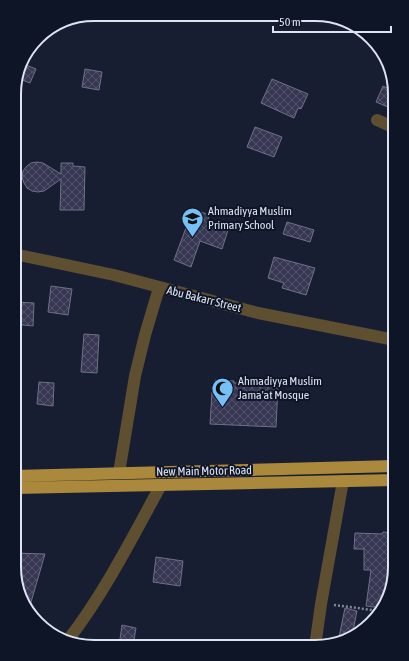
<svg xmlns="http://www.w3.org/2000/svg" width="409" height="661" viewBox="0 0 409 661" font-family="'Asap Condensed',sans-serif">
	<style>
		.building { fill: url(#building-cross-hatch); stroke: #707088 }
		.lines { fill: none; stroke-linecap: round; stroke-linejoin: round }
		.path { stroke: #828898; stroke-width: 2.5; stroke-dasharray: 2 2; stroke-linecap: butt }
		.minor { stroke: #5e4f30; stroke-width: 12 }
		.tertiary { stroke: #5e4f30; stroke-width: 12 }
		.trunk { stroke: #aa883c; stroke-width: 12 }
		.labels { text-anchor: middle; stroke-width: 4; stroke-linejoin: round; paint-order: stroke }
		.poi-label { font-size: 12px; fill: #dde3f0; stroke: #0e1527; text-anchor: start }
		.street-label { font-size: 12px; fill: #dde3f0; stroke: #0e1527 }
		.rim { fill: none; stroke: #dde3f0; stroke-width: 2 }
	</style>
	<defs>
		<pattern id="building-cross-hatch" width="8" height="8" patternUnits="userSpaceOnUse"><rect width="8" height="8" fill="#373653"/><path d="M0 0l8 8M0 8l8-8" fill="none" stroke="#54536c"/></pattern>
	</defs>
	<rect width="100%" height="100%" fill="#171e31"/>
	<path class="building" d="M21 63 36 69 30 83 17 78Z
		M85 69 102 72 99 90 82 87Z
		M272 79 308 94 301 109 298 108 294 118 261 103Z
		M383 86 394 91 395 110 376 102Z
		M255 127 282 137 274 157 247 147Z
		M37 162 43 163 61 174V163H73V166L85 167 84 210H60L61 179 44 191 38 192 32 191 27 188 24 183 22 177 23 171 27 166 31 163Z
		M193 209 209 215 208 219 229 227 222 249 200 241 191 267 174 260Z
		M287 222 314 230 310 242 283 234Z
		M274 257 315 268 306 295 282 288 284 283 268 278Z
		M51 286 72 289 68 315 48 312Z
		M14 302 34 303 33 326 14 324Z
		M84 334 99 335 97 373 81 372Z
		M215 380 234 381V383L278 385 276 427 210 424 212 392H215Z
		M39 382 54 383 53 406 37 404Z
		M383 532 395 533V571L381 608 366 606 371 570H364V549H354L355 533 382 534Z
		M14 553 45 554 29 609 20 597 14 567Z
		M156 557 183 561 180 586 153 582Z
		M345 608 357 611 352 636 345 641 338 642Z
		M122 625 136 628 133 646H119Z"/>
	<g class="lines">
		<path class="path" d="M334 605 380 611"/>
		<path class="minor" d="M377 120 395 128
			M119 473 135 376 145 335 159 288
			M68 640C105 592 132 538 161 485
			M315 647 321 604 343 481"/>
		<path class="tertiary" d="M14 254 114 275 258 313 395 340"/>
		<path class="trunk" d="M14 476 395 466
			M14 488 395 480"/>
	</g>
	<defs>
		<symbol id="school-pin" viewBox="-11 -11 22 30"><path d="M0 17L-7.5 6A9.5 9.5 0 1 1 7.5 6Z" fill="#76c0f7" stroke="#0e1527"/><path d="M0-5L7-2L0 1L-7-2ZM-4 1L0 2.5L4 1V4Q0 6-4 4Z" fill="#111"/></symbol>
		<symbol id="mosque-pin" viewBox="-11 -11 22 30"><path d="M0 17L-7.5 6A9.5 9.5 0 1 1 7.5 6Z" fill="#76c0f7" stroke="#0e1527"/><path d="M3.5-4.9A6 6 0 1 0 3.5 4.9A5 5 0 1 1 3.5-4.9Z" fill="#111"/></symbol>
	</defs>
	<g fill-rule="evenodd">
		<use href="#school-pin" x="180" y="206" width="25" height="34"/>
		<use href="#mosque-pin" x="210" y="376" width="25" height="34"/>
	</g>
	<g class="labels">
		<g class="poi-label">
			<text x="208" y="215">Ahmadiyya Muslim<tspan x="208" dy="14">Primary School</tspan></text>
			<text x="238" y="385">Ahmadiyya Muslim<tspan x="238" dy="14">Jama'at Mosque</tspan></text>
		</g>
		<g class="street-label">
			<text transform="translate(204 299) rotate(14)" y="4">Abu Bakarr Street</text>
			<text transform="translate(204 471) rotate(-1)" y="4">New Main Motor Road</text>
		</g>
	</g>
	<path d="M0 0H409V661H0ZM94 21H315A73 73 0 0 1 388 94V567A73 73 0 0 1 315 640H94A73 73 0 0 1 21 567V94A73 73 0 0 1 94 21Z" fill="#0e1527" fill-rule="evenodd"/>
	<path class="rim" d="M94 21H315A73 73 0 0 1 388 94V567A73 73 0 0 1 315 640H94A73 73 0 0 1 21 567V94A73 73 0 0 1 94 21Z"/>
	<path d="M273 26v6h118v-6" fill="none" stroke="#dde3f0" stroke-width="2"/>
	<text x="279" y="26" font-size="12" fill="#dde3f0" stroke="#0e1527" stroke-width="3" paint-order="stroke">50 m</text>
</svg>
